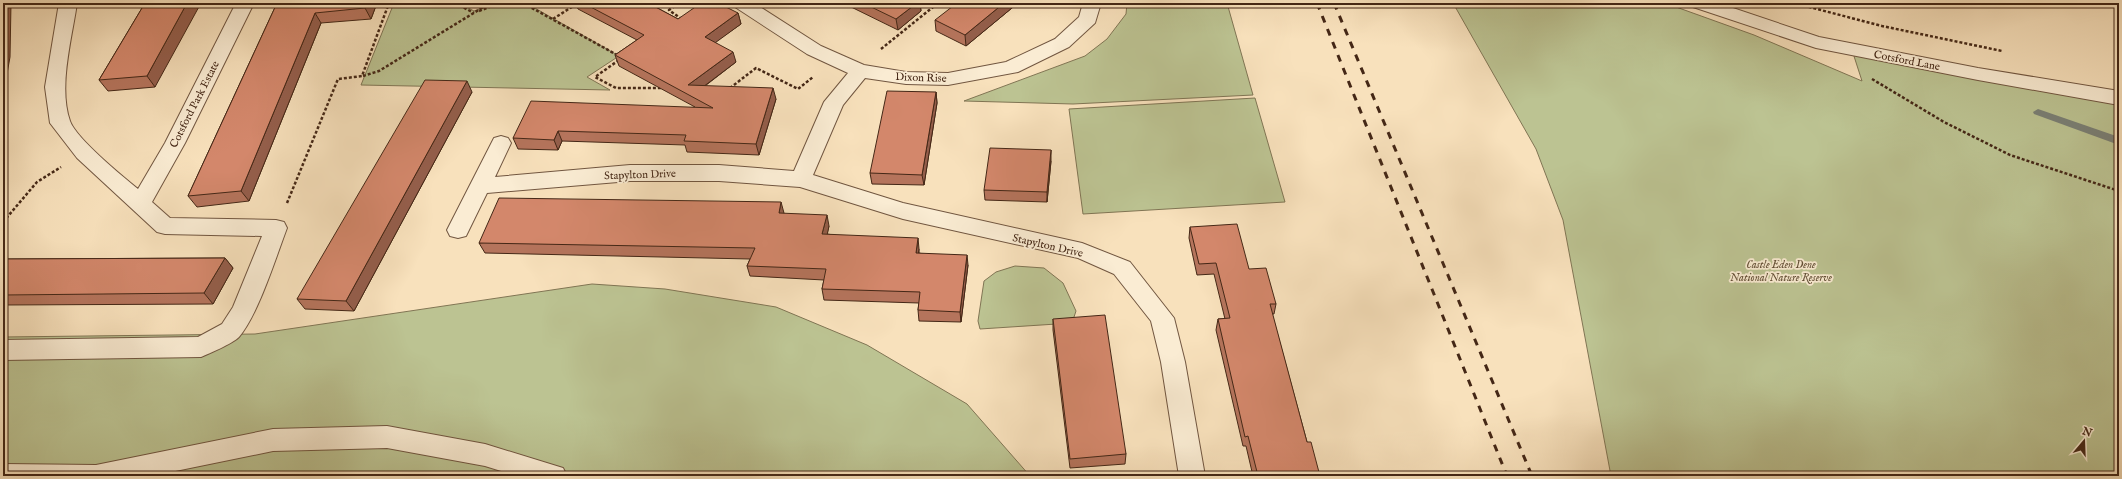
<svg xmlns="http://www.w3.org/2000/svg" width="2122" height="479" viewBox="0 0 2122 479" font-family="'IM FELL English',serif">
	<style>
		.green { fill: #bcc392; stroke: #807554 }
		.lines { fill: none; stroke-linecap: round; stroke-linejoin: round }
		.stream { fill: #7a8076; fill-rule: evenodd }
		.minor-casing { stroke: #715640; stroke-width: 2 }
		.path { stroke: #442716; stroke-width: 2.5; stroke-dasharray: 3 2; stroke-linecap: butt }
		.minor { fill: #faecd3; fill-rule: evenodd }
		.rail { stroke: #442716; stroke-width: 3; stroke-dasharray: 7 7; stroke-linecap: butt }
		.wall { fill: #b5745c; stroke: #442716 }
		.shaded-wall { fill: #945e4b; stroke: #442716 }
		.building { fill: #d3876b; stroke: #442716 }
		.labels { text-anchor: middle; stroke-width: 3.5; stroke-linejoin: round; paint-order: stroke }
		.street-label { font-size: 11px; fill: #442716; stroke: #faecd3 }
		.park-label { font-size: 11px; font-style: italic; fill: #624e35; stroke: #faecd3 }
	</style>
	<rect width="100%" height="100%" fill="#f8e1bc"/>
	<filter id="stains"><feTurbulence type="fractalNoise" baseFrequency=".005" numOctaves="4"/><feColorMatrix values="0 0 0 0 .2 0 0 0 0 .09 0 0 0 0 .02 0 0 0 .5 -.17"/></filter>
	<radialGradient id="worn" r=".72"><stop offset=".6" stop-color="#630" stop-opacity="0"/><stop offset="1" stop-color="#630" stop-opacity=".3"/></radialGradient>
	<path class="green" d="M394 3H459L474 11 495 3H526L619 56 587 77 610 90 361 85Z
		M1127 3H1227L1253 95 1073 104 964 101 1085 56 1107 39 1126 14Z
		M1453 3H1665L1754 35 1862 81 1852 50 2119 98V476H1611L1563 220 1536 149Z
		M1255 98 1285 202 1083 214 1069 109Z
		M1015 266 1044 268 1063 283 1076 311 1072 323 980 329 978 321 984 281 996 272Z
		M592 284 665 289 776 307 867 345 967 404 1030 476H3V337L255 334Z"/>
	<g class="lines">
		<path class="stream" d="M2038 109 2119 137V145L2034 114 2033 112Z"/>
		<defs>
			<path id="minor" d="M59 3H77C72 38 58 87 70 121 76 138 122 176 138 189L165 143 236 3H254L185 143 152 202 170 218 276 220 284 222 287 228C276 257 258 315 239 337 232 344 210 353 201 357L3 360V340L198 337 222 324 233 307 262 236 165 234 157 232 77 158 50 123 45 87Z
				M732 3H754L821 46 864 65 906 72 948 73 1006 62 1055 39 1079 17 1083 3H1101L1095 23 1069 47 1018 72 948 85 906 84 865 78 843 105 813 175 903 203 1082 243 1130 262 1174 318 1185 362 1205 476H1179L1161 362 1151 321 1114 274 1078 258 903 219 800 187 719 181H630L487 193 466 236 458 238 450 236 447 230 494 138 501 136 508 138 511 143 495 177 630 165H719L794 171 824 102 848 73 807 54 735 7Z
				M1690 3H1718L1819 37 1978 68 2119 91V105L1978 80 1816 48 1693 7Z
				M387 426 485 444 563 468 567 476H517L485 466 387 448 273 451 151 476H3V464L96 465 273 429Z"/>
		</defs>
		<use href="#minor" class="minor-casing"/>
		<path class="path" d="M455 3 474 13
			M523 3 619 56
			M679 3 669 10 680 18
			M1794 3 1882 26 2002 51
			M479 11 500 3
			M553 19 578 3
			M881 49 938 3
			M619 60 595 77 616 88H661
			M363 76 379 71 490 3
			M1872 79 1944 122 2010 155 2119 191
			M730 88 756 68 798 89 813 77
			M287 203 338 79 362 76 389 3
			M3 222 37 182 61 167"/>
		<use href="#minor" class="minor"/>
		<path class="rail" d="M1317 3 1507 476
			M1334 3 1532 476"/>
	</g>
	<path class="wall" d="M145 3 155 87 108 91 99 80Z
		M277 3H377L371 19 321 23 249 201 197 207 188 196Z
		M575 3H648L678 19 738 13 741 24 715 42 736 62 705 86 776 99 759 155 687 152 685 145 562 141 558 150 518 149 513 138 695 107 619 66 615 55 637 40 578 9 576 4Z
		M843 3H920L921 11 898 30Z
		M1018 3 966 46 936 31 935 20Z
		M472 92 354 311 305 309 297 299Z
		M936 92 937 103 924 185 872 184 870 173Z
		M1051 161 1047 202 985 200 984 190Z
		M784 213V214L829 226 827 234 919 249V253L968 265 961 322 919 321 918 310 919 303 824 300 822 289 824 280 750 276 747 266 750 259 485 253 479 243Z
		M1190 227 1249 269 1276 304 1274 314H1272L1307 442 1320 476H1253L1246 446H1243L1216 330 1218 319H1225L1214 274 1197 275 1189 238Z
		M225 258 233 268 213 304 3 305V259Z
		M1053 319 1126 454 1125 464 1070 468 1053 330Z"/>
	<path class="shaded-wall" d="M3 3H11L10 57 3 96Z
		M187 3H201L155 87 147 76Z
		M367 3H377L371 19 365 8Z
		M917 3H920L921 11 898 30 896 19Z
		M1004 3H1018L966 46 965 35Z
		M315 13 321 23 249 201 241 191Z
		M738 13 741 24 708 48 705 37Z
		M733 52 736 62 691 96 688 85Z
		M467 81 472 92 354 311 346 301Z
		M773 88 776 99 759 155 756 144Z
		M936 92 937 103 924 185 922 175Z
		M558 131 562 141 558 150 554 140Z
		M1051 150V161L1047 202V192Z
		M781 202 784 213 781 224 779 213Z
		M827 215 829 226 825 245 822 234Z
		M918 238 919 249 917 264 916 253Z
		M967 255 968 265 961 322 960 312Z
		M225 258 233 268 213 304 204 293Z"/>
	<path class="building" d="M145 3H187L147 76 99 80Z
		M277 3H367L365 8 315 13 241 191 188 196Z
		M583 3H648L678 19 701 3H718L738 13 705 37 733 52 688 85 773 88 756 144 684 141 686 135 558 131 554 140 513 138 531 101 713 108 615 55 644 35Z
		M863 3H917L896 19Z
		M957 3H1004L965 35 935 20Z
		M425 80 467 81 346 301 297 299Z
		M887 91 936 92 922 175 870 173Z
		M990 148 1051 150 1047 192 984 190Z
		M499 198 781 202 779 213 827 215 822 234 918 238 916 253 967 255 960 312 918 310 920 292 822 289 826 269 747 266 755 248 479 243Z
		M1237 224 1249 269 1266 268 1276 304H1270L1307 442H1311L1320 476H1258L1248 436 1245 437 1218 319 1230 318 1216 263 1199 264 1190 227Z
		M225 258 204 293 3 295V259Z
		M1105 315 1126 454 1070 459 1053 319Z"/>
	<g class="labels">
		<g class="street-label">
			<text transform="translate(1907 60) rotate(11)" y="4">Cotsford Lane</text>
			<text transform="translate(921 77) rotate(2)" y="4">Dixon Rise</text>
			<text transform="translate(194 104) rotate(-63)" y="4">Cotsford Park Estate</text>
			<text transform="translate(640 174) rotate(-2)" y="4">Stapylton Drive</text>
			<text transform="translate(1048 245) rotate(13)" y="4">Stapylton Drive</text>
		</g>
		<g class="park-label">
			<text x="1781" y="268">Castle Eden Dene<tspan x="1781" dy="13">National Nature Reserve</tspan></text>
		</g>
	</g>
	<rect width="2122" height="479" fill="none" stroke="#f8e1bc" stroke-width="16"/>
	<rect x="4" y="4" width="2114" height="471" fill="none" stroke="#442716" stroke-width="2"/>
	<rect x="8" y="8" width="2106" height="463" fill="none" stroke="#442716"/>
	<g transform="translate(2084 441) rotate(19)" stroke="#faecd3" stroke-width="3" paint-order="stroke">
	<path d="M0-3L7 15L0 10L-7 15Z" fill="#442716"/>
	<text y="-6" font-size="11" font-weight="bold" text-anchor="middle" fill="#442716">N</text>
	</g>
	<rect width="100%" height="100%" filter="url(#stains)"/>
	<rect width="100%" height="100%" fill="url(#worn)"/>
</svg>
